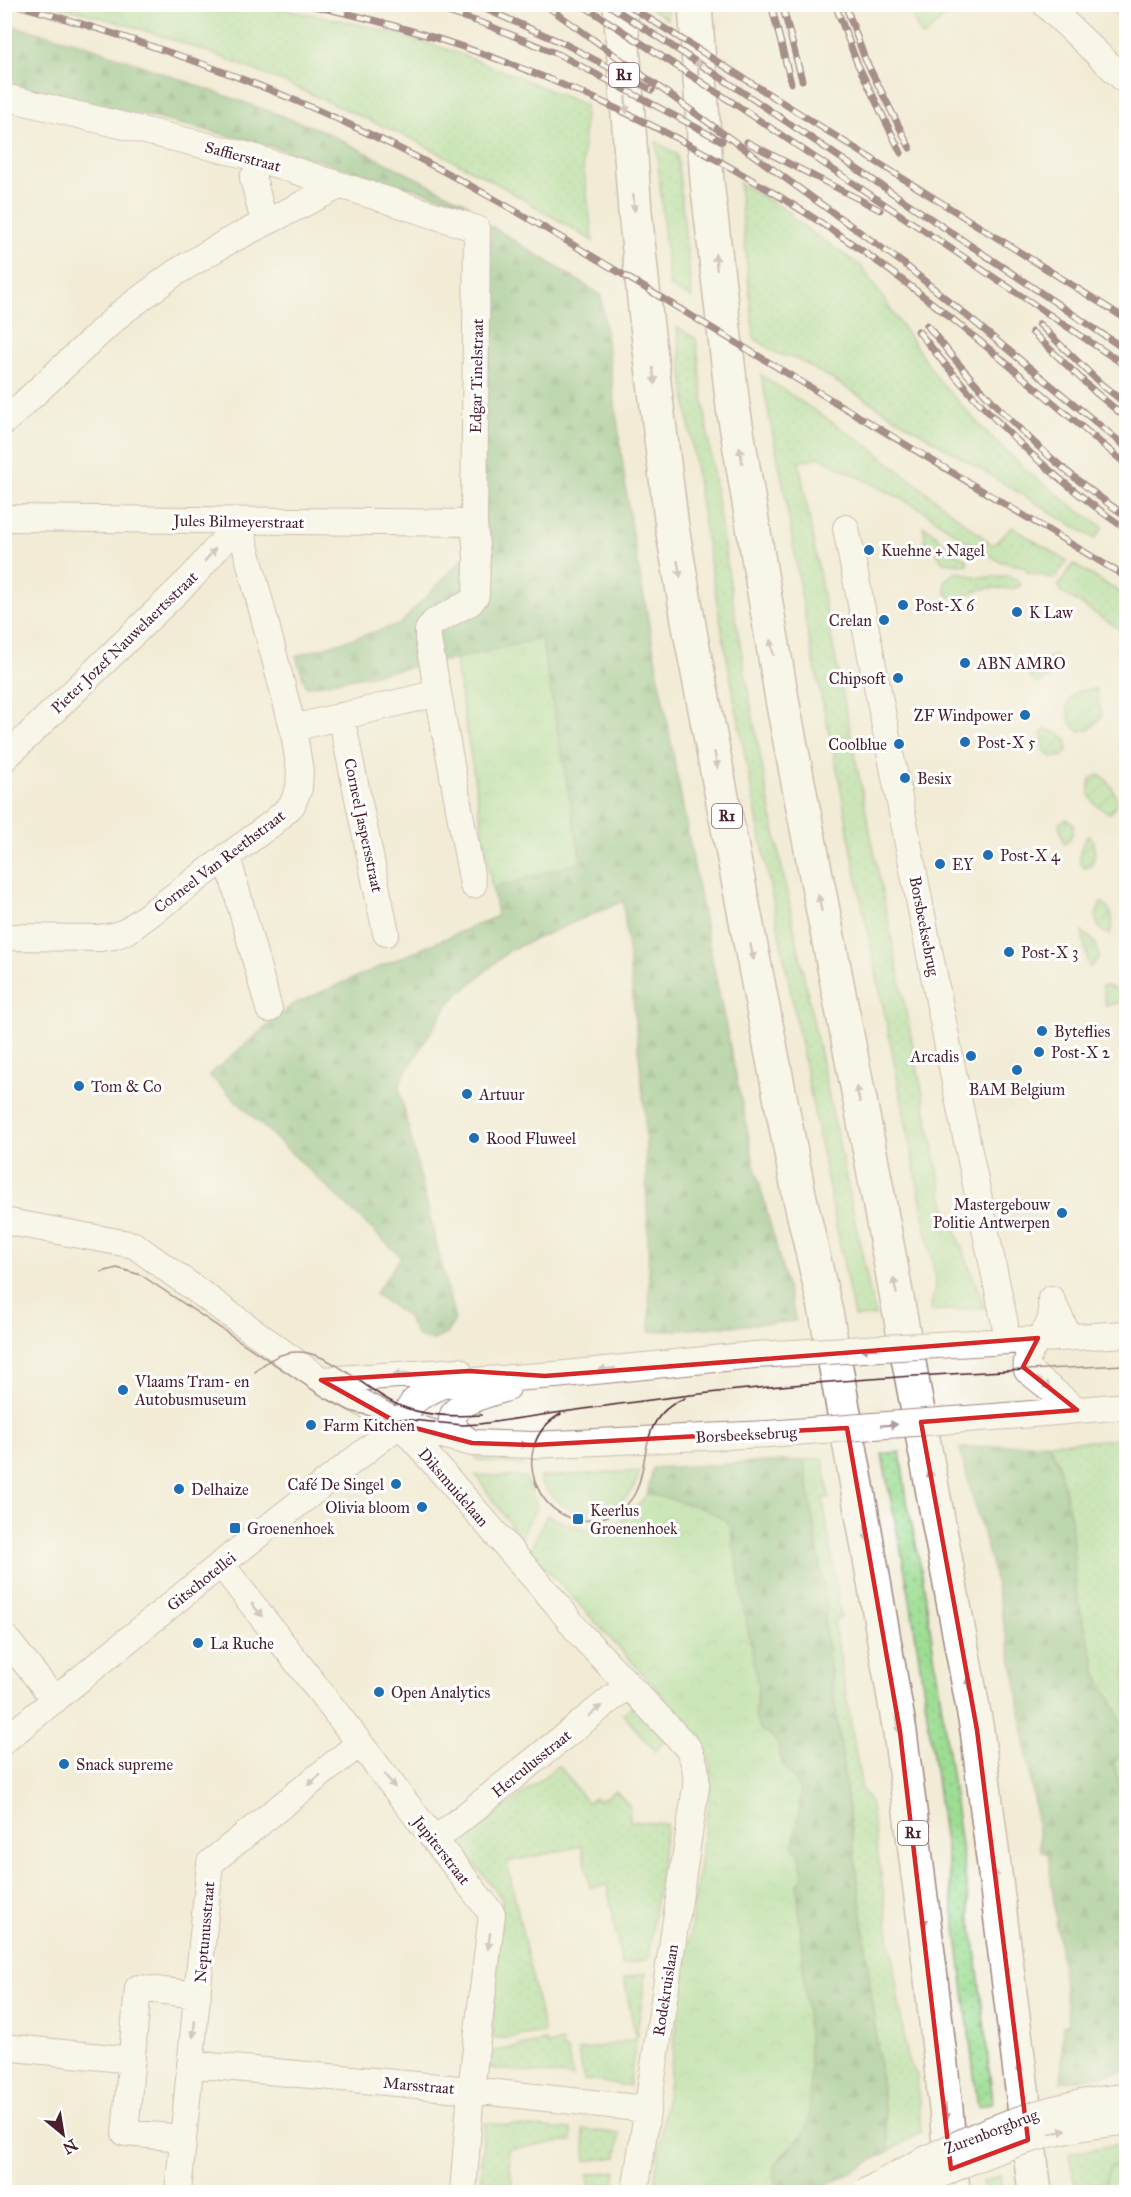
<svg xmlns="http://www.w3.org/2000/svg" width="1131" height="2197" viewBox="0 0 1131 2197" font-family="'IM FELL Great Primer',serif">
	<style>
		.grass { fill: url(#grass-dots); stroke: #747e60; stroke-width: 1.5 }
		.forest { fill: url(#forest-firs); stroke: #646e54; stroke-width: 1.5 }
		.park { fill: url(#park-crowns); stroke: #747e60; stroke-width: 1.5 }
		.garden { fill: url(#garden-furrows); stroke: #747e60; stroke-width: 1.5 }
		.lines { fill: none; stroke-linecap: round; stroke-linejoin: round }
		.minor-casing { stroke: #9e8681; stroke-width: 28 }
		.highway-casing { stroke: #9e8681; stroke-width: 36 }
		.minor { stroke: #fff; stroke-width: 26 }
		.highway { stroke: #fff; stroke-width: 33 }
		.tram { stroke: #4a1f2b; stroke-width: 1.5 }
		.rail-casing { stroke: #4a1f2b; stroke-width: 7 }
		.rail { stroke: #fff; stroke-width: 4.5; stroke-dasharray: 14; stroke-linecap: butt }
		.minor-bridge-casing { stroke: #9e8681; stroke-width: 28; stroke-linecap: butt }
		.minor-bridge { stroke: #fff; stroke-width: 26 }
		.oneway { fill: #ae9aa0 }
		.marked { fill: none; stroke: #d62828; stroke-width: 4.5; stroke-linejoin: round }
		.poi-dot { fill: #1f6fb2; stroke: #fff; stroke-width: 2 }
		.labels { text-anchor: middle; stroke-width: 6; stroke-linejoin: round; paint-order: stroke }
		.shield { fill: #fff; stroke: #80626b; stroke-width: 1.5 }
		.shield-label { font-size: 15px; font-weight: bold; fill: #4a1f2b }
		.street-label { font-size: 16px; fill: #4a1f2b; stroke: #fff }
		.poi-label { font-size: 16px; fill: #4a1f2b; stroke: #fff; text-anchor: start }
	</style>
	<defs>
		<pattern id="grass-dots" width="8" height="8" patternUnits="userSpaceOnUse" patternTransform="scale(1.5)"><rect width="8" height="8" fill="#9ede94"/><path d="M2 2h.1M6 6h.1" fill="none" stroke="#8abe80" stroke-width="1.8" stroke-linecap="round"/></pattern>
		<pattern id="forest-firs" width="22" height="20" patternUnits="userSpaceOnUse" patternTransform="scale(1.5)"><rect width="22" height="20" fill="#7ebd7e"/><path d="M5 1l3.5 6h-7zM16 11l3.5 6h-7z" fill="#699967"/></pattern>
		<pattern id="park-crowns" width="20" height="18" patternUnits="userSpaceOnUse" patternTransform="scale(1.5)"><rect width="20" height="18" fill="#9ede94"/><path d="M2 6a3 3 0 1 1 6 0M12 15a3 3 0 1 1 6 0" fill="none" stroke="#8abe80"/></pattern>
		<pattern id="garden-furrows" width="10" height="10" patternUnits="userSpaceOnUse" patternTransform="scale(1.5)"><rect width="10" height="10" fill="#9ede94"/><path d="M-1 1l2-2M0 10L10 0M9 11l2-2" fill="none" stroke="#8abe80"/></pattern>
	</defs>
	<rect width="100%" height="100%" fill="#fff"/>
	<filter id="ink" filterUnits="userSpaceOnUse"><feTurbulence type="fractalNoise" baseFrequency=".0167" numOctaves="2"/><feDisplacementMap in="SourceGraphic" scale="12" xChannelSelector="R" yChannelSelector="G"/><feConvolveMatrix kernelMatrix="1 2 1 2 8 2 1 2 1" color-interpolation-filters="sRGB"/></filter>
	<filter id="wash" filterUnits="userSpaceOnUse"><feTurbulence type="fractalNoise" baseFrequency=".008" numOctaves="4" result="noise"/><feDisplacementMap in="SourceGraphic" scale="24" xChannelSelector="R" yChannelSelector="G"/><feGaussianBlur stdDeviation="1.35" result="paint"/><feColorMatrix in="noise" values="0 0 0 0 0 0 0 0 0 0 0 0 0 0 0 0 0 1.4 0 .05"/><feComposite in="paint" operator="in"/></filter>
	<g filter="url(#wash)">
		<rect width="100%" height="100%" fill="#f2ecd7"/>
		<path class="grass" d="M257 5C309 13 363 24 414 39 473 56 529 82 585 105L583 163 593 241 498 184 414 140 286 83 209 52 131 26 56 5Z
			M649 5H667V19L649 7Z
			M907 5H966L956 16 949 12 924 37 921 36Z
			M656 141 677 155 692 298 669 286Z
			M739 183 791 213 790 217 861 266 938 379 980 426 1027 471 1079 511 1103 527 1095 539 847 388 799 360 778 354 754 338Z
			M677 327 696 339C733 668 808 992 875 1316L854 1317C826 1173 798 1029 770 886 734 700 698 515 677 327Z
			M761 375 868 446 993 545 1012 527 1067 561 1055 579 1027 572 1025 567 999 561 962 538 921 509 820 457 799 462 825 606 944 1201 985 1308 930 1311 936 1281 889 1035 854 865 839 778 807 630 784 489Z
			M923 526C935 531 941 542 950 550 956 554 963 556 968 561L967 565 943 562 936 552 926 545Z
			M1073 564 1126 596V633L1060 591 1059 585Z
			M957 572C965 573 973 577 981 577 994 578 1014 570 1021 585 1013 592 999 587 988 588 973 589 942 615 945 580Z
			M1126 1439V1816L1114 1764 1121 1750 1117 1711 1097 1675 1076 1593 1058 1462 1048 1443Z
			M900 1452 907 1501 923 1579 945 1730 978 1971 993 2102 978 2107C958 1939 937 1772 911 1606 903 1555 891 1504 882 1454Z
			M474 1455 523 1456V1466L477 1460Z
			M823 1458 829 1497 823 1499 841 1618 834 1620 862 1791 870 1800 907 2059 917 2075 921 2132 889 2151 862 1915 824 1620 826 1606 804 1460Z
			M639 1471C638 1483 632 1492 623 1500 602 1521 572 1517 552 1496 546 1490 541 1485 539 1477Z
			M476 1475 525 1477 537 1506 520 1539Z
			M634 1705 666 1740 655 1751 623 1714Z
			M559 1765 587 1803 595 1798 598 1801 602 1798 604 1800 615 1790 629 1805 630 1821 667 1824 648 1959 622 1965 607 1885 590 1888 582 1846 507 1862 544 2032 508 2038H492L502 1899 459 1844Z
			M646 1973 629 2086 584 2080 578 2051 636 2039 624 1978Z
			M546 2041 547 2045 562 2042 563 2050H567L573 2077 490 2068 491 2052Z
			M484 2123 571 2130 572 2141 508 2149 513 2192H480Z
			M583 2129 620 2134 617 2157 586 2161Z
			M1126 2143V2151L1118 2158 1102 2192H1076L1069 2153Z
			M616 2171 613 2192H590L588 2174Z
			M1000 2175 1002 2192H984L983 2182Z"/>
		<path class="forest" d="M5 24 79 43 321 130 470 205 252 141 5 83Z
			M491 226 601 295 631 527 704 920 754 1163 796 1321 650 1332 645 1114 623 901 510 950 449 1003 403 1076 399 1089 455 1320 446 1334 432 1341 418 1337 406 1316 375 1294 401 1257 209 1075 292 1005 497 916 455 659 306 687 296 656 400 624 481 540Z
			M1048 1443 1058 1462 1071 1519 1076 1593 1097 1675 1117 1711 1123 1730 1121 1750 1114 1764 1126 1816V2071L1061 2082 1063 2026 1069 2024 1048 1854 1041 1851 1016 1682 992 1566 959 1448Z
			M804 1460 826 1606 824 1620 862 1915 889 2151 815 2192H775L774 2167 793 2145 810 2064 793 1842 795 1822 801 1802 782 1765 773 1737 760 1729 755 1718 758 1687 693 1506 647 1494 653 1468Z"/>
		<path class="park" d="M1107 5H1126V23Z
			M541 638 581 862 492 888 455 659Z
			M647 1494C672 1499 711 1507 730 1525L758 1687 755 1718 760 1729 773 1737 780 1749C778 1768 795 1774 800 1791 804 1805 793 1830 794 1849L799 1853 803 1878 797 1885 810 2064 809 2121 804 2133 781 2157 774 2167 775 2192H653L711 1784C712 1757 703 1745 688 1723L530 1551 547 1515C591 1536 617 1537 647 1494Z
			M1126 2151V2192H1102L1109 2169Z"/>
		<path class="garden" d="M1056 656C1057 668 1050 680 1038 684L1030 678 1024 662Z
			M1096 689 1102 717 1090 729 1079 731C1067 723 1063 703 1076 692 1081 689 1090 690 1096 689Z
			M1046 729 1056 732 1066 738 1068 750 1062 757H1052L1044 750 1041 733Z
			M1098 775C1111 780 1122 799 1112 812L1109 813C1094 806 1086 797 1090 779Z
			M1066 819 1073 823C1074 831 1072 840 1064 844L1059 823Z
			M1088 835H1090C1095 845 1096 855 1092 865L1085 868 1080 863C1079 852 1081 844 1088 835Z
			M1102 902C1114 911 1114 922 1110 935 1094 929 1093 915 1102 902Z
			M1082 932C1093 938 1099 945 1099 958L1089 968Z
			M1102 986C1113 985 1122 992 1126 1001L1106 1006Z"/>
	</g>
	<g filter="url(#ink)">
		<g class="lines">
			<defs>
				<path id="minor" d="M1045 4 1126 81
					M4 97 249 156 477 229 474 523 477 557 476 595 471 602 434 622 428 630V639L438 693 293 728
					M253 178 264 222
					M4 422 121 313 175 273 227 242 339 186
					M4 518 474 523
					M846 528 959 1103 1005 1324
					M438 693 473 885
					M341 716 386 933
					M4 759 193 576 239 522
					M227 856 269 1009
					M4 937 99 938 114 936 127 931 274 822 292 805 299 788 300 771 293 728 239 522
					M4 1221 134 1245 321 1380 400 1424 556 1603 580 1634 688 1748C695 1762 697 1772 696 1787L635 2192
					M1069 1337 1051 1299C1051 1305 1052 1312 1051 1318 1048 1335 1023 1348 1027 1370L1077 1410
					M991 1342 1126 1334
					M322 1380 459 1371
					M1020 1415 1126 1406
					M400 1424 472 1443 534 1445 768 1434
					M472 1443C422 1411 478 1397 507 1388
					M221 1564 492 1914 471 2090 463 2192
					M4 1636 55 1700
					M4 1741 221 1564 400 1424 413 1402 421 1396 440 1386 458 1382 555 1375 754 1355
					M435 1840 627 1686
					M4 2047 132 2060
					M190 2064 471 2090 647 2109
					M183 2138 125 2133 138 1988 198 1995
					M178 2192 210 1863 360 1743"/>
				<path id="highway" d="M620 4 635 212 646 318 672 527 691 637 799 1194 826 1312 870 1559 900 1732 927 1945 946 2109 953 2192
					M695 4 707 181 733 407 783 705 872 1163 977 1730 1035 2192"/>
			</defs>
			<use href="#minor" class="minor-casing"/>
			<use href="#highway" class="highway-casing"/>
			<use href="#minor" class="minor"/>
			<use href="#highway" class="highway"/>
			<path class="tram" d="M102 1272 117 1268 141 1275 325 1398 350 1411 370 1416 463 1425 479 1424C552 1414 626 1402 700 1394 841 1378 984 1372 1126 1365
				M255 1372C307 1321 349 1381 396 1404 421 1416 454 1417 482 1415
				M561 1414C503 1445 539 1536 602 1518 669 1499 619 1425 685 1398"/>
			<defs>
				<path id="rail" d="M13 4C133 37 250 77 363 131 485 188 599 261 715 330 852 412 989 494 1126 577
					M304 4C500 44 689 131 854 245 949 311 1037 390 1126 464
					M422 4 485 24 560 55 722 141
					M474 4 565 44 652 90
					M544 4 904 264 1126 447
					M581 4 735 104 1126 366
					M607 4 735 87 1126 350
					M626 4 1126 319
					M771 4 791 83
					M782 4 802 80
					M835 4 857 63 901 153
					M845 4 865 59 910 148
					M747 142 880 210
					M1039 324 1101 384 1126 404
					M927 325C984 399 1050 464 1126 516
					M918 331C978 408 1046 474 1126 529
					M1032 332 1095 392 1126 418"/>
			</defs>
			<use href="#rail" class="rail-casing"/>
			<use href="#rail" class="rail"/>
			<defs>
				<path id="minor-bridge" d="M754 1355 991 1342
					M768 1434 1020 1415
					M865 2192C947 2146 1031 2104 1126 2097
					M907 2192C976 2154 1048 2127 1126 2122"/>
			</defs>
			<use href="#minor-bridge" class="minor-bridge-casing"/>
			<use href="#minor-bridge" class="minor-bridge"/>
		</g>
		<defs><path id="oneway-solid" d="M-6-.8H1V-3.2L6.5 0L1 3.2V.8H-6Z" transform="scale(1.5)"/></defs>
		<g class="oneway">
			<use href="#oneway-solid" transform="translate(698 67) rotate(-93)"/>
			<use href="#oneway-solid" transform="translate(626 105) rotate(86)"/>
			<use href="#oneway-solid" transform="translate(634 203) rotate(85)"/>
			<use href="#oneway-solid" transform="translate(716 262) rotate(-96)"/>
			<use href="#oneway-solid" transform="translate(654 376) rotate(82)"/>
			<use href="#oneway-solid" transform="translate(741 455) rotate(-99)"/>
			<use href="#oneway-solid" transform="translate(210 555) rotate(-50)"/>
			<use href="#oneway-solid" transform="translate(679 569) rotate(80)"/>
			<use href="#oneway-solid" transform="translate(772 647) rotate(-100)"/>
			<use href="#oneway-solid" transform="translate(716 760) rotate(80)"/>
			<use href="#oneway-solid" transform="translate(820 903) rotate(-101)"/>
			<use href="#oneway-solid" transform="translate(752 952) rotate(79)"/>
			<use href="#oneway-solid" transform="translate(858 1094) rotate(-101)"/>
			<use href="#oneway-solid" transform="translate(895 1286) rotate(-101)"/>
			<use href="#oneway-solid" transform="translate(869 1349) rotate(177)"/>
			<use href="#oneway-solid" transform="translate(607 1369) rotate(174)"/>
			<use href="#oneway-solid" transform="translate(402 1374) rotate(177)"/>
			<use href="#oneway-solid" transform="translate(1044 1383) rotate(39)"/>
			<use href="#oneway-solid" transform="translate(889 1425) rotate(-4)"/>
			<use href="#oneway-solid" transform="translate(519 1445)"/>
			<use href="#oneway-solid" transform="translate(931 1478) rotate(-101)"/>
			<use href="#oneway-solid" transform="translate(866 1533) rotate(80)"/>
			<use href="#oneway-solid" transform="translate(257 1610) rotate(52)"/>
			<use href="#oneway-solid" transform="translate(969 1685) rotate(-100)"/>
			<use href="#oneway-solid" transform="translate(595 1711) rotate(-39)"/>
			<use href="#oneway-solid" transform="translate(898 1725) rotate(81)"/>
			<use href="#oneway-solid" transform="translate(314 1780) rotate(141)"/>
			<use href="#oneway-solid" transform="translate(390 1781) rotate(52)"/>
			<use href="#oneway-solid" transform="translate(996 1878) rotate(-97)"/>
			<use href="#oneway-solid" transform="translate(924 1918) rotate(83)"/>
			<use href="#oneway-solid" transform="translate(489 1941) rotate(97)"/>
			<use href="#oneway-solid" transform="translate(194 2029) rotate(96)"/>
			<use href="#oneway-solid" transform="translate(1020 2072) rotate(-97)"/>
			<use href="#oneway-solid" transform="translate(946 2112) rotate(85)"/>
			<use href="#oneway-solid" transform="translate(1058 2132) rotate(-13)"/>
		</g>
	</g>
	<path d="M0 0H1131V2197H0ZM1038 1338 1023 1367 1077 1410 921 1422 977 1730 1028 2140 951 2169 900 1732 847 1428 534 1445 472 1443 400 1424 321 1380 469 1371 545 1376Z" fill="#f2ecd7" fill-opacity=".55" fill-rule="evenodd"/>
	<path class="marked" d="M1038 1338 1023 1367 1077 1410 921 1422 977 1730 1028 2140 951 2169 900 1732 847 1428 534 1445 472 1443 400 1424 321 1380 469 1371 545 1376Z"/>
	<g class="poi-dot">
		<circle cx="869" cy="550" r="6"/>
		<circle cx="903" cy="605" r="6"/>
		<circle cx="1017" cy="612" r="6"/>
		<circle cx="884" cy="620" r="6"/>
		<circle cx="965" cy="663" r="6"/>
		<circle cx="898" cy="678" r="6"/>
		<circle cx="1025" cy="715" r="6"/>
		<circle cx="965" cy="742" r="6"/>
		<circle cx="899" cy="744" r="6"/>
		<circle cx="905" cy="778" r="6"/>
		<circle cx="988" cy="855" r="6"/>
		<circle cx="940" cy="864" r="6"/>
		<circle cx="1009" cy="952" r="6"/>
		<circle cx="1042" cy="1031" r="6"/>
		<circle cx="1039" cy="1052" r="6"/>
		<circle cx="971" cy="1056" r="6"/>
		<circle cx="1017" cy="1070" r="6"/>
		<circle cx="79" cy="1086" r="6"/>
		<circle cx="467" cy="1094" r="6"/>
		<circle cx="474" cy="1138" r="6"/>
		<circle cx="1062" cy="1213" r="6"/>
		<circle cx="123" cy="1390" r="6"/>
		<circle cx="311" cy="1425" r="6"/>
		<circle cx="396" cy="1484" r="6"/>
		<circle cx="179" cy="1489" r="6"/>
		<circle cx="422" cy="1507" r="6"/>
		<rect x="572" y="1513" width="12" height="12" rx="3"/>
		<rect x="229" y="1522" width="12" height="12" rx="3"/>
		<circle cx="198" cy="1643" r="6"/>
		<circle cx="379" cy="1692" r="6"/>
		<circle cx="64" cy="1764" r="6"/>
	</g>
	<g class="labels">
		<g class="shield">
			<rect x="609" y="63" width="30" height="24" rx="4.5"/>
			<rect x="712" y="804" width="30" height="24" rx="4.5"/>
			<rect x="898" y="1821" width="30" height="24" rx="4.5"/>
		</g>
		<g class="shield-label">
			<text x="624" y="80">R1</text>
			<text x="727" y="821">R1</text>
			<text x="913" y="1838">R1</text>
		</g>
		<g class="street-label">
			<text transform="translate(243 156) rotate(15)" y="6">Saffierstraat</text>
			<text transform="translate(476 376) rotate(-89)" y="6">Edgar Tinelstraat</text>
			<text transform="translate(239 521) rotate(1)" y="6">Jules Bilmeyerstraat</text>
			<text transform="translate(124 642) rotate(-44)" y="6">Pieter Jozef Nauwelaertsstraat</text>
			<text transform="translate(364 825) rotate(78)" y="6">Corneel Jaspersstraat</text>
			<text transform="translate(219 861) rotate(-37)" y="6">Corneel Van Reethstraat</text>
			<text transform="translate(925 926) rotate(79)" y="6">Borsbeeksebrug</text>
			<text transform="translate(746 1434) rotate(-3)" y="6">Borsbeeksebrug</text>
			<text transform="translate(454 1487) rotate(49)" y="6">Diksmuidelaan</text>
			<text transform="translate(201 1581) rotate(-39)" y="6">Gitschotellei</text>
			<text transform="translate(531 1763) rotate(-39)" y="6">Herculusstraat</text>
			<text transform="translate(442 1850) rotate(52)" y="6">Jupiterstraat</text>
			<text transform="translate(204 1932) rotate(-85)" y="6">Neptunusstraat</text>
			<text transform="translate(665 1990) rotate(-81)" y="6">Rodekruislaan</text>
			<text transform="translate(419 2085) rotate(5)" y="6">Marsstraat</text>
			<text transform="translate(991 2131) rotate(-21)" y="6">Zurenborgbrug</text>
		</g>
		<g class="poi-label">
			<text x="881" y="556">Kuehne + Nagel</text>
			<text x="915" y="611">Post-X 6</text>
			<text x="1029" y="618">K Law</text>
			<text x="872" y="626" text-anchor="end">Crelan</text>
			<text x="977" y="669">ABN AMRO</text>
			<text x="886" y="684" text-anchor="end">Chipsoft</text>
			<text x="1013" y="721" text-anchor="end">ZF Windpower</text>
			<text x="977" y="748">Post-X 5</text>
			<text x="887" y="750" text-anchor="end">Coolblue</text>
			<text x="917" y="784">Besix</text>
			<text x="1000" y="861">Post-X 4</text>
			<text x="952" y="870">EY</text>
			<text x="1021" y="958">Post-X 3</text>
			<text x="1054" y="1037">Byteflies</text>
			<text x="1051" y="1058">Post-X 2</text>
			<text x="959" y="1062" text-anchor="end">Arcadis</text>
			<text x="91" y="1092">Tom &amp; Co</text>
			<text x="1017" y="1095" text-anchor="middle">BAM Belgium</text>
			<text x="479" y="1100">Artuur</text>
			<text x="486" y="1144">Rood Fluweel</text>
			<text x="1050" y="1210" text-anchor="end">Mastergebouw<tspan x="1050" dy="18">Politie Antwerpen</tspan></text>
			<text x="135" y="1387">Vlaams Tram- en<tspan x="135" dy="18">Autobusmuseum</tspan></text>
			<text x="323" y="1431">Farm Kitchen</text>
			<text x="384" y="1490" text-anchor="end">Café De Singel</text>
			<text x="191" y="1495">Delhaize</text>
			<text x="410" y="1513" text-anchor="end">Olivia bloom</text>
			<text x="590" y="1516">Keerlus<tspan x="590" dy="18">Groenenhoek</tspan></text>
			<text x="247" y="1534">Groenenhoek</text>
			<text x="210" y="1649">La Ruche</text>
			<text x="391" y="1698">Open Analytics</text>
			<text x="76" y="1770">Snack supreme</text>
		</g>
	</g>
	<rect width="1131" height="2197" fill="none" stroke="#fff" stroke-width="24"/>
	<g transform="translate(63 2134) rotate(150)" stroke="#ffffff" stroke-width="4.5" paint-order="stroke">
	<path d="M0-4.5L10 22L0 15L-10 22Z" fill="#4a1f2b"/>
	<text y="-9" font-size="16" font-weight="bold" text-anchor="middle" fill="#4a1f2b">N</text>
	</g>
</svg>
